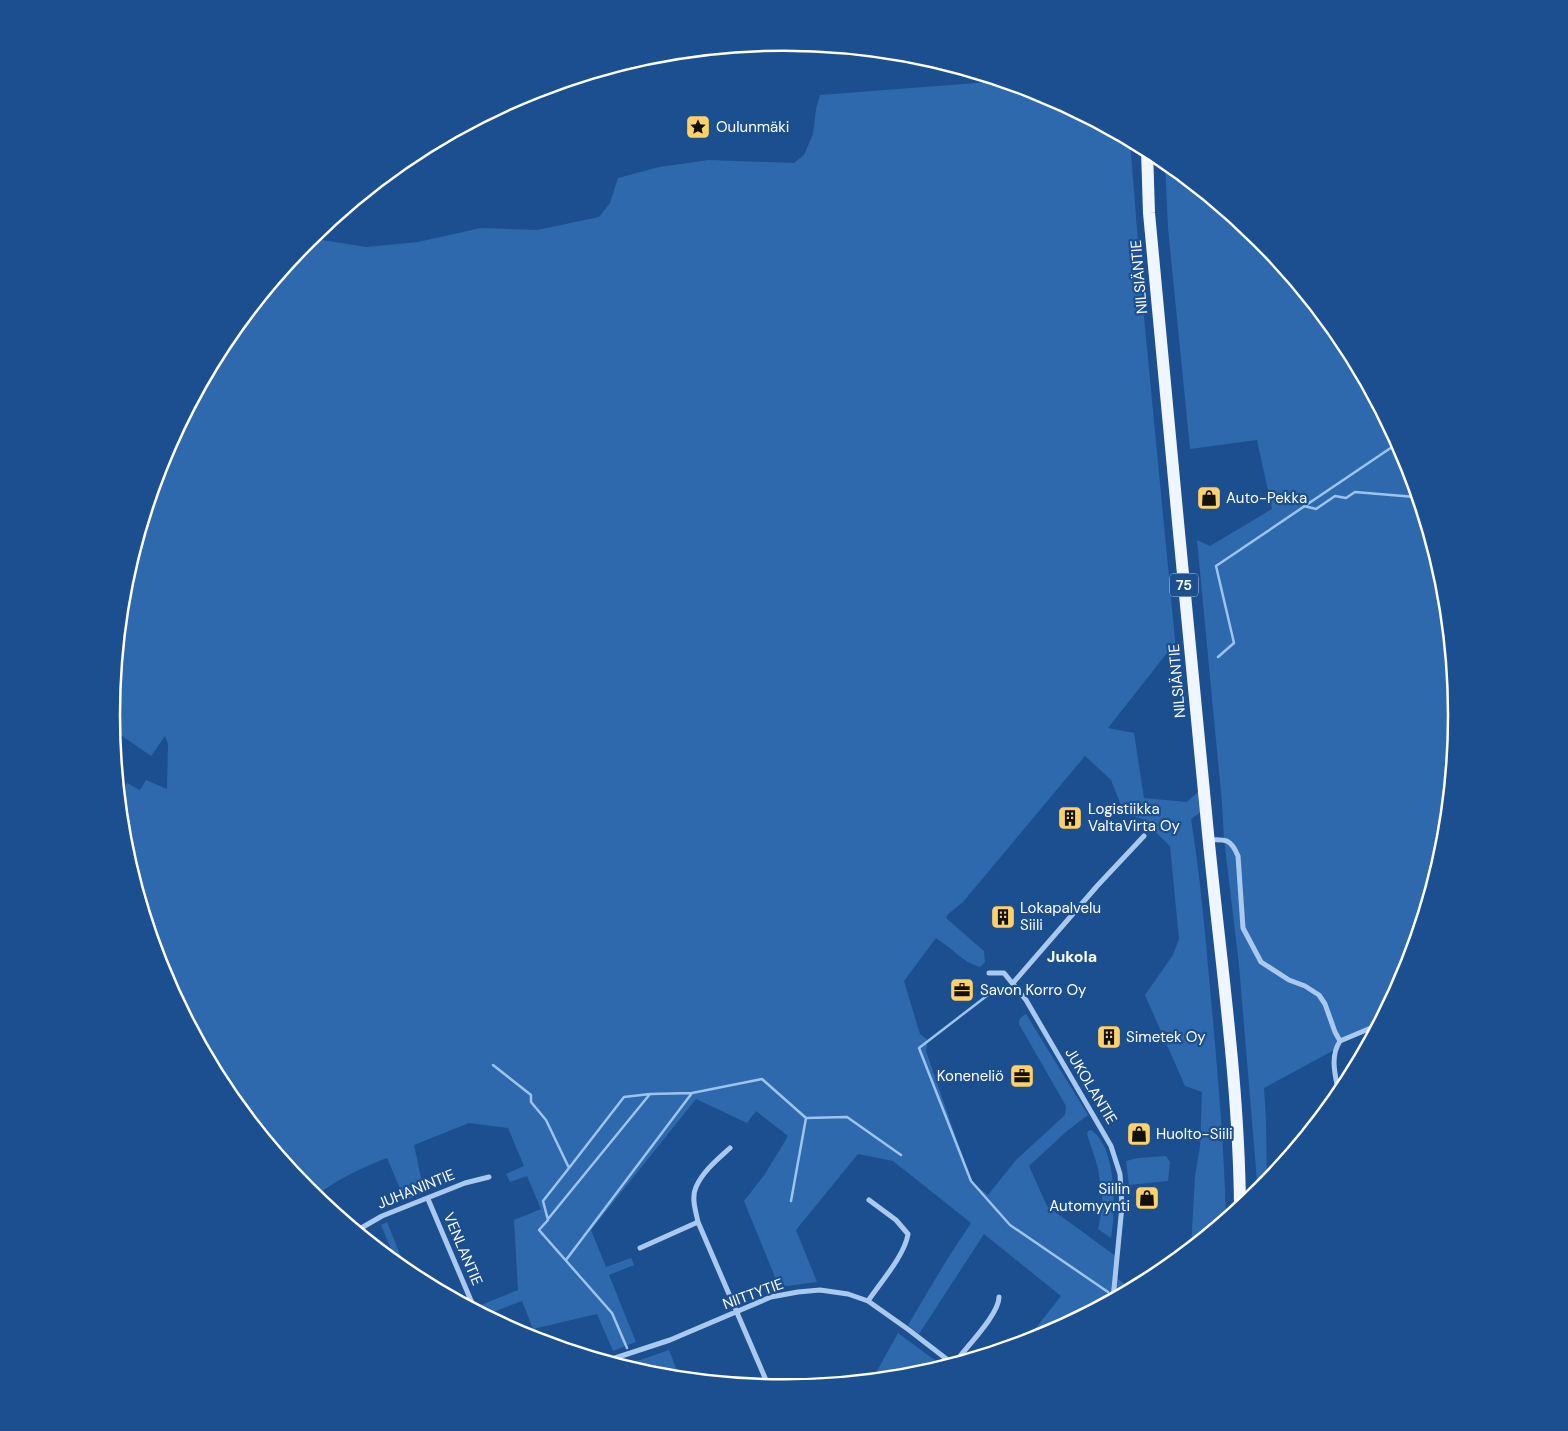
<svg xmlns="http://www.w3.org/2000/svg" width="1568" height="1431" viewBox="0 0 1568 1431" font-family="'DM Sans',sans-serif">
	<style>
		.green { fill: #2e69ad }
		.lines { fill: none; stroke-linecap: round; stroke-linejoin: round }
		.stream { stroke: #9cc4f0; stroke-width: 2.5 }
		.street { stroke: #a9c9ee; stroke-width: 5 }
		.primary { stroke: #f0f6ff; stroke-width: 12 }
		.labels { text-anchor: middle; stroke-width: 4.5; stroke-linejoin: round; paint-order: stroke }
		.shield { fill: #1b4f8f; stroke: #bbcadd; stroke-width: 1 }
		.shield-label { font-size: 14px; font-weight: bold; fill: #fff }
		.poi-label { font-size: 15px; fill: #fff; stroke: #1b4f8f; text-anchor: start }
		.street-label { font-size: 15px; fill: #fff; stroke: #1b4f8f }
		.neighbourhood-label { font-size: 16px; font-weight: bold; fill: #fff; stroke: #1b4f8f }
		.rim { fill: none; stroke: #fff; stroke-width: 2.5 }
	</style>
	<rect width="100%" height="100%" fill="#1b4f8f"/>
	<path class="green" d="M997 80 1042 94 1130 141 1144 317 1178 671H1169L1170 659 1167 653 1108 728 1134 733 1144 798 1187 802 1203 787 1205 809 1191 819C1200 875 1205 931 1210 988 1217 1065 1224 1142 1226 1219L1191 1248 1195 1176 1200 1147 1202 1092 1185 1086 1145 995 1173 955 1179 939 1170 846 1142 819 1124 813 1111 780 1085 756 963 902 948 914 946 918 984 951 985 962 980 967C962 962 951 947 936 938L904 981 920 1034 928 1040 926 1051 971 1181 988 1195 1016 1160 1065 1115 1066 1106 1019 1024C1019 1018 1021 1017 1026 1014L1088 1115 1067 1131 1029 1166 1047 1206 1117 1257 1116 1278 1132 1289 1113 1299 1114 1294 1107 1292 1103 1305 1041 1337 1024 1343 1061 1296 984 1234 919 1334 908 1325 946 1261 971 1223 893 1161 858 1154 796 1230 817 1282 779 1287 744 1201 765 1174 788 1136 756 1111 747 1123 696 1099 591 1230 606 1267 631 1258 634 1265 609 1275 636 1342 613 1351 597 1314 533 1329 522 1301 485 1315 481 1305 518 1290 514 1220 541 1209 527 1176 510 1182 506 1174 524 1166 508 1128 469 1123 414 1145 424 1192 405 1200 387 1158C362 1168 336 1179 315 1197L308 1191 224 1089 162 973 124 847 119 794 127 783 140 790 146 780 167 789 168 744 165 736 151 756 112 729 111 715 124 584 162 458 225 341 310 238 366 247 418 242 481 228 537 230 599 217 610 203 618 178 659 167 709 160 794 163 804 155 813 134 816 109 820 95 989 82Z
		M1165 162 1260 240 1344 342 1406 458 1444 584 1457 716 1444 847 1406 973 1378 1025 1340 1041 1336 1049 1264 1088 1266 1120 1267 1183 1257 1194V1181L1239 965 1224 839 1222 803 1197 540 1210 546 1272 509 1257 440 1190 449 1168 228Z
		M1091 1130C1117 1147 1116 1210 1111 1238L1098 1229 1103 1204 1098 1168 1087 1134 1088 1131Z
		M1166 1156 1170 1162 1168 1181 1129 1185 1126 1161 1138 1158Z
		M387 1222 408 1274 397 1264 381 1225Z
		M898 1333 944 1367 915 1376 872 1380Z
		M669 1350 680 1378 652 1376 619 1365 640 1360Z"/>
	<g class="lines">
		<path class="stream" d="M1304 506 1316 509 1335 496 1346 498 1355 492 1415 497 1417 496
			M1218 657 1234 643 1216 566 1398 443
			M997 988 919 1048 971 1181 1010 1225 1108 1292
			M493 1065 531 1095V1102L546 1120 569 1168 543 1201 548 1220 539 1230 612 1313 627 1348
			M806 1118 847 1117 901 1155
			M569 1168 624 1097 650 1094 692 1093
			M548 1219 650 1094
			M566 1260 692 1093 762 1079 806 1118 791 1201
			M635 1367 636 1370 645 1371 646 1374"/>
		<path class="street" d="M1209 840C1226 839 1231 839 1238 856L1243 928 1261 962 1289 980 1305 986 1319 995 1325 1004 1335 1032 1340 1041
			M989 973H1004L1026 1000 1111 1146 1120 1174 1122 1206 1113 1299
			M1013 983 1098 885 1144 836
			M1339 1095C1336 1077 1329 1058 1340 1041L1378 1025
			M730 1148C718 1159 703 1171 696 1187 691 1198 696 1212 698 1222L769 1387
			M428 1199 475 1310
			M356 1231 382 1216 465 1183 489 1177
			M640 1248 698 1222
			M868 1301C880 1283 905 1255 908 1234L896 1220 869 1200
			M606 1361 670 1340 771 1297 798 1292 820 1290 848 1294 868 1301 909 1330 953 1364
			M954 1364C965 1348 999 1315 999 1297"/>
		<path class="primary" d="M1147 150 1149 213C1168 416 1187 620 1207 823 1219 951 1239 1079 1240 1208"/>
	</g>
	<defs>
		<symbol id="sight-square" viewBox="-11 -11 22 22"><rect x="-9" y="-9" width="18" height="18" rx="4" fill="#ffd166" stroke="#1b4f8f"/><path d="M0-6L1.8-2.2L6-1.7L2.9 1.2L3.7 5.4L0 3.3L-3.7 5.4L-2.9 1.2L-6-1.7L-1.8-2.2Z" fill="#111"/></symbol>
		<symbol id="shop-square" viewBox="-11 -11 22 22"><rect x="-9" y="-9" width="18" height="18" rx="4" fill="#ffd166" stroke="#1b4f8f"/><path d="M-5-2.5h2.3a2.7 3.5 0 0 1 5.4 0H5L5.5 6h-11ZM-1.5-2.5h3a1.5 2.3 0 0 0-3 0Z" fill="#111"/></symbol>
		<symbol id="building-square" viewBox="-11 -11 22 22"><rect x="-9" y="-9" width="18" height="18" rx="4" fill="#ffd166" stroke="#1b4f8f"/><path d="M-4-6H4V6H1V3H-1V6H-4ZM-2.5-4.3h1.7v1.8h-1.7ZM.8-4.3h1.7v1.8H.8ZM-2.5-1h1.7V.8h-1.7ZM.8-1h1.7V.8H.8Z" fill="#111"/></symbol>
		<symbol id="office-square" viewBox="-11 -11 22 22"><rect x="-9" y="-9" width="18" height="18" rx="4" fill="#ffd166" stroke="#1b4f8f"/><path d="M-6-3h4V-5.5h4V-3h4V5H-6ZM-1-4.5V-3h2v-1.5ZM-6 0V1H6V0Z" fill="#111"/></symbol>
	</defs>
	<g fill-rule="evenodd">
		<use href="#sight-square" x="684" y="113" width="28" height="28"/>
		<use href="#shop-square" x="1195" y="484" width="28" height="28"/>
		<use href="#building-square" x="1056" y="804" width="28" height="28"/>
		<use href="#building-square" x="989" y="903" width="28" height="28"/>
		<use href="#office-square" x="948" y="976" width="28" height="28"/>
		<use href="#building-square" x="1095" y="1023" width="28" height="28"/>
		<use href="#office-square" x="1008" y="1062" width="28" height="28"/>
		<use href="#shop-square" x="1125" y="1120" width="28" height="28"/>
		<use href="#shop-square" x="1133" y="1184" width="28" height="28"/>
	</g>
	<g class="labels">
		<rect class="shield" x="1170" y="573.5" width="28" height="23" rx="4"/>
		<g class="shield-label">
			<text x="1184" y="590">75</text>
		</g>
		<g class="poi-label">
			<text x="716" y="132">Oulunmäki</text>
			<text x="1226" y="503">Auto-Pekka</text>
			<text x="1088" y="814">Logistiikka<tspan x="1088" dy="17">ValtaVirta Oy</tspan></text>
			<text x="1020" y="913">Lokapalvelu<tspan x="1020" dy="17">Siili</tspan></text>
			<text x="980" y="995">Savon Korro Oy</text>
			<text x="1126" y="1042">Simetek Oy</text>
			<text x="1004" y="1081" text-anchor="end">Koneneliö</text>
			<text x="1156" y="1139">Huolto-Siili</text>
			<text x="1130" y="1194" text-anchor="end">Siilin<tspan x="1130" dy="17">Automyynti</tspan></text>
		</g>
		<g class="street-label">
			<text transform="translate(1139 277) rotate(-95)" y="5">NILSIÄNTIE</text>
			<text transform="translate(1177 681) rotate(-95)" y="5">NILSIÄNTIE</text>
			<text transform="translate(1091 1086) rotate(59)" y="5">JUKOLANTIE</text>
			<text transform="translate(416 1189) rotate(-22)" y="5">JUHANINTIE</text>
			<text transform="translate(463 1249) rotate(67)" y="5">VENLANTIE</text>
			<text transform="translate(753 1294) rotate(-20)" y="5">NIITTYTIE</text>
		</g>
		<g class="neighbourhood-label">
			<text x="1072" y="962">Jukola</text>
		</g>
	</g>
	<path d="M0 0H1568V1431H0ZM120 715a664 664 0 1 1 1328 0a664 664 0 1 1-1328 0Z" fill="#1b4f8f" fill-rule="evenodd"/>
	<path class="rim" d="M120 715a664 664 0 1 1 1328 0a664 664 0 1 1-1328 0Z"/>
</svg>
